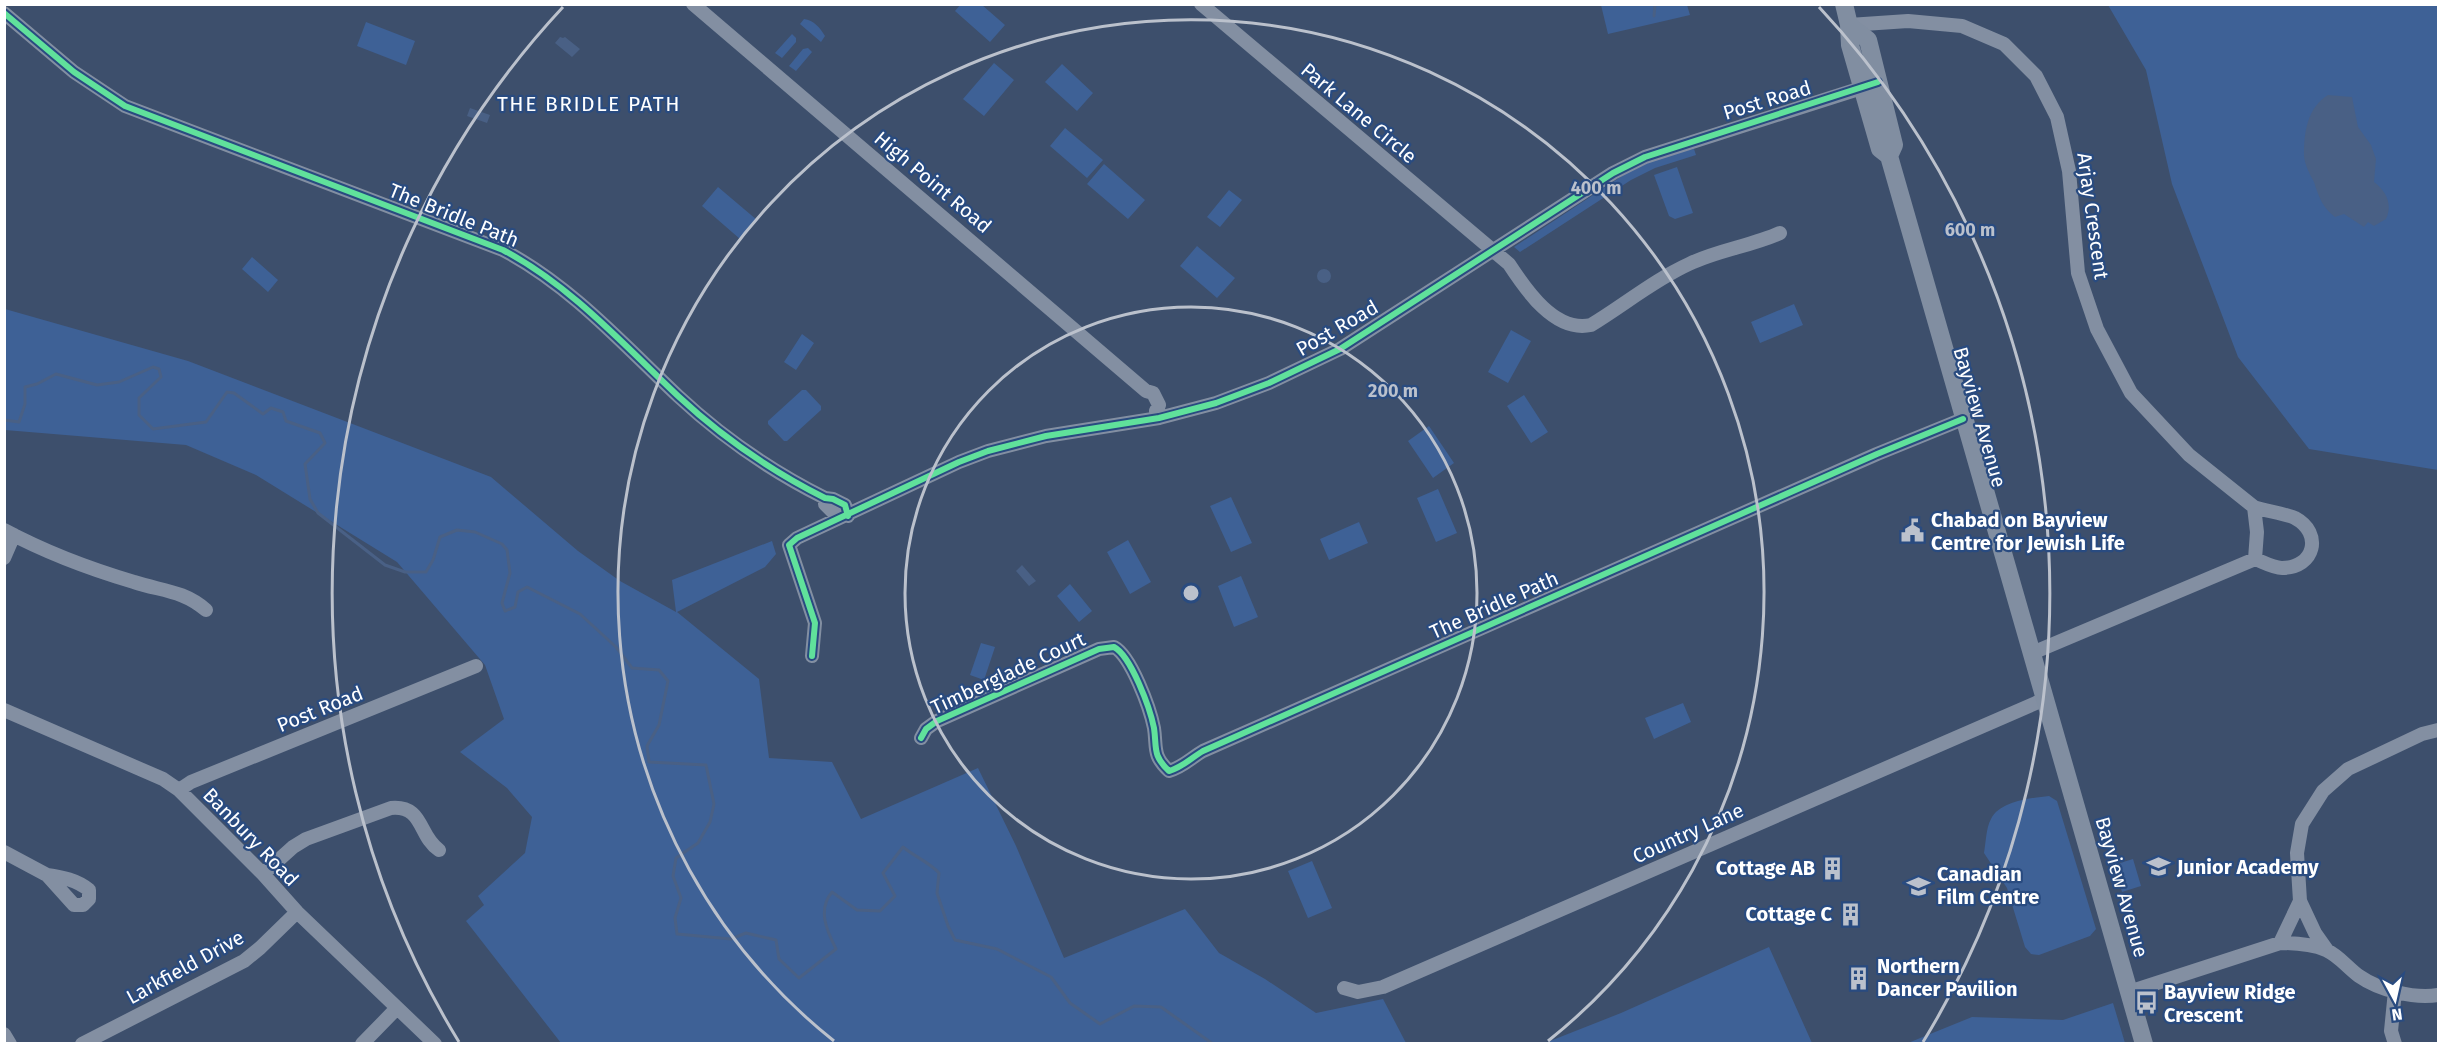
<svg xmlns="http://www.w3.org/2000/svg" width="2443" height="1048" viewBox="0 0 2443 1048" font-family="'Fira Sans',sans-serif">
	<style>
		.green { fill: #3e6196 }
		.water { fill: #496085 }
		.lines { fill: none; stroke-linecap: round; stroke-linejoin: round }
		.stream { stroke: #496085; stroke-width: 3 }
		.minor { stroke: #838fa2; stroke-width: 14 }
		.major { stroke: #818ea1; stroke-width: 18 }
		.cycleway-casing { stroke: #294b80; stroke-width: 10 }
		.cycleway { stroke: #60e19b; stroke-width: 6 }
		.ring { fill: none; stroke: #bbc1cc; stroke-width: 3 }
		.labels { text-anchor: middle; stroke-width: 4.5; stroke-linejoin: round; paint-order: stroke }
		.street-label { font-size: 20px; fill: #fff; stroke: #294b80 }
		.poi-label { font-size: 20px; font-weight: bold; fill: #fff; stroke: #294b80; text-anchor: start }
		.neighbourhood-label { font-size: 21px; letter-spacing: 1.5px; fill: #fff; stroke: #294b80 }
		.centre { fill: #bbc1cc; stroke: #294b80; stroke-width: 3 }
		.ring-label { font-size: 18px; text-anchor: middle; font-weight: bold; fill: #bbc1cc; stroke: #294b80; stroke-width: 4.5; stroke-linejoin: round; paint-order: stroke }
	</style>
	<rect width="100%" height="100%" fill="#3d4f6c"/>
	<path class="green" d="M961 4 982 5 1005 25 990 42 955 11Z
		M1601 5H1687L1690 15 1608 34Z
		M2108 5H2438V470L2309 449 2238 357 2172 184 2146 70Z
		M804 19C814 20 820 28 825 36L821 42 800 24Z
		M366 22 415 41 406 65 357 46Z
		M792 34 796 38V42L782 58 775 53Z
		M808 48 812 52 796 71 789 66 803 49Z
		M994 63 1014 80 984 116 963 99Z
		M1062 64 1093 93 1077 111 1045 82Z
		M1065 128 1103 160 1087 178 1050 146Z
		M1694 149 1696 155 1655 168 1631 180 1520 252 1514 247 1628 172 1667 154Z
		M1104 164 1145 200 1128 219 1087 184Z
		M1677 167 1693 213 1675 219 1669 216 1654 175Z
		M718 187 757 220 740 239 702 206Z
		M1229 190 1242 200 1220 227 1207 217Z
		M1197 246 1235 278 1217 298 1180 266Z
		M252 257 278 280 268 292 242 269Z
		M1794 304 1803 325 1760 343 1751 322Z
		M5 309 188 361 491 477 578 551 620 581 676 612 672 580 772 541 776 554 765 567 677 612 759 679 769 758 832 762 861 819 978 768 1016 846 1064 958 1185 909 1219 953 1265 979 1316 1013 1383 999 1406 1043H561L466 921 484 905 478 896 525 853 532 817 507 788 460 752 504 719 485 665 397 562 256 475 186 445 5 430Z
		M1511 330 1531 341 1508 383 1488 372Z
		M802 334 814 343 796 370 784 362Z
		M802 390H806L821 406V410L787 441H784L768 424V421Z
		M1524 395 1548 432 1531 443 1507 406Z
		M1429 426 1454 463 1433 478 1408 441Z
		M1438 489 1457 533 1436 542 1417 498Z
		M1231 497 1252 543 1231 552 1210 506Z
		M1359 522 1368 543 1329 560 1320 539Z
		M1128 540 1151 582 1130 594 1107 552Z
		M1241 576 1258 617 1234 627 1218 586Z
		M1070 584 1092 611 1079 622 1057 596Z
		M981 643 995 647 984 680 970 675Z
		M1683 703 1691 722 1654 739 1645 718Z
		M2049 796 2057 801 2096 929 2090 936 2039 955 2031 954 2025 947 2007 888 1984 853C1986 842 1986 828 1991 819 2000 801 2031 798 2049 796Z
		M2133 859 2141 886 2122 892 2116 871 2121 869 2120 863Z
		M1312 861 1332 908 1308 918 1288 871Z
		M1769 947 1812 1043H1545L1621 1013Z
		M2113 1003 2125 1043H1908L1972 1017 2063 1020Z"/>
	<path class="water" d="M560 37 563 38 565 37 580 49 572 57 555 43Z
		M2328 95 2352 97 2358 127 2371 145 2376 159 2374 182C2386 191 2393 204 2386 219L2374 226 2368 222 2364 227 2344 214 2335 217C2322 207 2319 197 2314 182 2310 174 2305 166 2304 156 2304 132 2307 108 2328 95Z
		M470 108 490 115 487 123 467 116Z
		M1317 276a7 7 0 1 1 14 0a7 7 0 1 1-14 0Z
		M1022 565 1036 581 1029 586 1016 571Z"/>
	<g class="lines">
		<path class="stream" d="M1654 16 1655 4
			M4 420 19 422 25 404V387L37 384 56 374 97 385 119 382 153 367 159 369 161 377 139 398V415L153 429 206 422 227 392 234 393 263 414 271 408 283 412 286 421 320 433 325 443 305 464 310 499 318 513 385 565 405 572H426L433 560 440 537 457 530 475 532 502 544 507 550 510 573 502 603 505 611 515 607 518 592 527 587 580 614 616 647 632 668 659 670 668 681 659 725 647 746 649 762 706 765 714 804 710 822 698 843 676 858 673 876 681 898 675 918 677 934 731 939 746 933 776 940 779 959 799 978 836 949C827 931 817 910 832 892L857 910 880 911 895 896 883 873 903 847C915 857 929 862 939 873L937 893 948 926 955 940 997 949 1051 977 1070 1003 1100 1024 1134 1006 1161 1007 1213 1044"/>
		<path class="minor" d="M693 4 1146 391 1153 393 1159 405 1156 411 1159 418
			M1201 4 1509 264C1526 290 1555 333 1591 325 1624 305 1654 280 1689 264 1718 250 1751 246 1780 233
			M4 13 74 72 125 106 503 250C570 285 623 344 678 396 722 437 771 471 825 498L833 499 845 505 848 516
			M1849 25 1908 21 1962 26 2004 44 2036 76 2057 117 2069 171 2078 273 2097 329 2131 393 2189 455 2254 507 2257 532 2255 559
			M825 498V504L833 512 848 516
			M4 530C45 552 90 569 134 582 161 591 183 590 206 610
			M4 558 14 535
			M2032 653 2255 559C2263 562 2273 568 2282 568 2315 568 2323 533 2295 518 2290 515 2262 510 2254 507
			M812 656 815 623 789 545 797 538 959 462 988 451 1046 436 1159 418 1216 403 1269 383 1340 349 1613 173 1645 157 1871 85
			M4 710 163 779 179 790 263 874 297 912 435 1044
			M921 738 926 729 937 721 1099 649 1114 647C1131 656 1150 708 1154 728 1157 748 1152 755 1169 771 1183 767 1191 758 1203 751L1877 454 1963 419
			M179 790 191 782 476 666
			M4 852 47 875
			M263 874 293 847 306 839 391 808C424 805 418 836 439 850
			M47 875C62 877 77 880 89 890V899L83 905H74Z
			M2300 901 2315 933 2327 950
			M2280 943C2295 943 2312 944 2326 950 2338 955 2348 968 2359 976 2379 990 2414 999 2438 995
			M1344 988 1358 992 1383 987 2045 699
			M2129 992 2280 943 2300 901 2297 853 2302 824 2323 791 2348 769 2422 734 2438 730
			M4 1034 10 1044
			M82 1044 244 961 260 948 297 912
			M362 1044 397 1008
			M2395 1044 2391 1031 2395 991"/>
		<path class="major" d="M1844 4 1849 25 1850 45 1880 149 1889 156 2144 1044
			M1849 25 1868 40 1894 145 1889 156"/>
		<defs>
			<path id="cycleway" d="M4 13 74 72 125 106 503 250C570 285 623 344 678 396 722 437 771 471 825 498L833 499 845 505 848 516
				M812 656 815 623 789 545 797 538 959 462 988 451 1046 436 1159 418 1216 403 1269 383 1340 349 1613 173 1645 157 1878 82
				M921 738 926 729 937 721 1099 649 1114 647C1131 656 1150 708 1154 728 1157 748 1152 755 1169 771 1183 767 1191 758 1203 751L1877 454 1963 419"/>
		</defs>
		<use href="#cycleway" class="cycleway-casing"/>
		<use href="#cycleway" class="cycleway"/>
	</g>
	<g class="ring">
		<circle cx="1191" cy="593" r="286"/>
		<path d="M834 1041A573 573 0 1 1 1548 1041"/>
		<path d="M459 1042A859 859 0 0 1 563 7M1819 7A859 859 0 0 1 1923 1042"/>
	</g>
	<defs>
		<symbol id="civic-bare" viewBox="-9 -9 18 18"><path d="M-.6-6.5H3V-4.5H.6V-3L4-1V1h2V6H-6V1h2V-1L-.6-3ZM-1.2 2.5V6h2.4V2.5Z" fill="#bbc1cc" stroke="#294b80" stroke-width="2.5" paint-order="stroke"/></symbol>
		<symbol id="school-bare" viewBox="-9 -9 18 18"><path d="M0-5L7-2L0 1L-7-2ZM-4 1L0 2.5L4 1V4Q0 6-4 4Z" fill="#bbc1cc" stroke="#294b80" stroke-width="2.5" paint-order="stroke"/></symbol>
		<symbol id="building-bare" viewBox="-9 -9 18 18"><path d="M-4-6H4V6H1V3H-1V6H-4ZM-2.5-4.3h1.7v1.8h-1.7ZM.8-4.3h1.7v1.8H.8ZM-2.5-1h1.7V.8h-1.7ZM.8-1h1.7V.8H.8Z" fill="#bbc1cc" stroke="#294b80" stroke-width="2.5" paint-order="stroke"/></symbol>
		<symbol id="university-bare" viewBox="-9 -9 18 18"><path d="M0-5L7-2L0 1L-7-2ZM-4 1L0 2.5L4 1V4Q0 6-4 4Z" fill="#bbc1cc" stroke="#294b80" stroke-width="2.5" paint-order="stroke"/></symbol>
		<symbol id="bus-bare" viewBox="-9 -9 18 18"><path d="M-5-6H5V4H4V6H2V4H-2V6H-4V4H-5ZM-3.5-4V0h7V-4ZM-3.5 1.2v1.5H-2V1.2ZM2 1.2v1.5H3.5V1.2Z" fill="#bbc1cc" stroke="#294b80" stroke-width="2.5" paint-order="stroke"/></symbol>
	</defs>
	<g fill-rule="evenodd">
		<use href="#civic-bare" x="1896" y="514" width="33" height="33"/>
		<use href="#school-bare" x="2142" y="850" width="33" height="33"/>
		<use href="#building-bare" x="1816" y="852" width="33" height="33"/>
		<use href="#university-bare" x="1902" y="870" width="33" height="33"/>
		<use href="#building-bare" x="1834" y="898" width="33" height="33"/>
		<use href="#building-bare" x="1842" y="962" width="33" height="33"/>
		<use href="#bus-bare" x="2130" y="986" width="33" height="33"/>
	</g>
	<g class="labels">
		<g class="street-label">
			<text transform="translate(1767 100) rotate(-17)" y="7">Post Road</text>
			<text transform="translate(1359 113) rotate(40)" y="7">Park Lane Circle</text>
			<text transform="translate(933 182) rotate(40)" y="7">High Point Road</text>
			<text transform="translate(454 215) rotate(22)" y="7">The Bridle Path</text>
			<text transform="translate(2093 216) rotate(82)" y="7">Arjay Crescent</text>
			<text transform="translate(1337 328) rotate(-30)" y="7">Post Road</text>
			<text transform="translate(1980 417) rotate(74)" y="7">Bayview Avenue</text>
			<text transform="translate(1494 605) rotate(-24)" y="7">The Bridle Path</text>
			<text transform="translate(1008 673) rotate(-25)" y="7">Timberglade Court</text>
			<text transform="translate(320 709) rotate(-22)" y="7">Post Road</text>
			<text transform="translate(1688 833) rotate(-24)" y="7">Country Lane</text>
			<text transform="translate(251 837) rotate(46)" y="7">Banbury Road</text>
			<text transform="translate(2122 887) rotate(74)" y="7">Bayview Avenue</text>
			<text transform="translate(185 967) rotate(-29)" y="7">Larkfield Drive</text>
		</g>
		<g class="poi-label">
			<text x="1931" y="527">Chabad on Bayview<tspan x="1931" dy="23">Centre for Jewish Life</tspan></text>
			<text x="2177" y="874">Junior Academy</text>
			<text x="1815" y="875" text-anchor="end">Cottage AB</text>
			<text x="1937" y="881">Canadian<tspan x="1937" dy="23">Film Centre</tspan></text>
			<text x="1832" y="921" text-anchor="end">Cottage C</text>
			<text x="1877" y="973">Northern<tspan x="1877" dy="23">Dancer Pavilion</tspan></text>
			<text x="2164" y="999">Bayview Ridge<tspan x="2164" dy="23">Crescent</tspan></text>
		</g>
		<g class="neighbourhood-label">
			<text x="589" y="111">THE BRIDLE PATH</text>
		</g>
	</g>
	<circle cx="1191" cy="593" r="9" class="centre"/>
	<g class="ring-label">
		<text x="1596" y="194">400 m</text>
		<text x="1970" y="236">600 m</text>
		<text x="1393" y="397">200 m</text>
	</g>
	<rect width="2443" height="1048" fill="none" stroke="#ffffff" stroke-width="12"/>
	<g transform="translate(2395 1000) rotate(172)" stroke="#294b80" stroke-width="4.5" paint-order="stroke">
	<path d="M0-4.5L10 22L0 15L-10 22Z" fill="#ffffff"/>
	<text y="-9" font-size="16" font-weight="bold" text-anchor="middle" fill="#ffffff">N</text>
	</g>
</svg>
